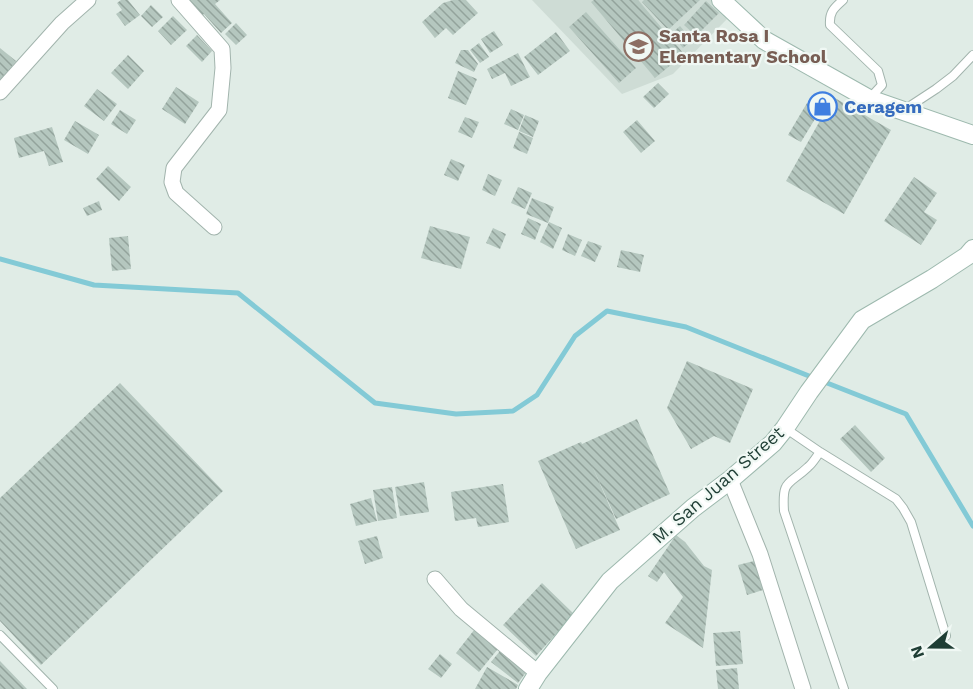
<svg xmlns="http://www.w3.org/2000/svg" width="973" height="689" viewBox="0 0 973 689" font-family="'Work Sans',sans-serif">
	<style>
		.built { fill: #cedcd5 }
		.lines { fill: none; stroke-linecap: round; stroke-linejoin: round }
		.stream { stroke: #83cad6; stroke-width: 5 }
		.building { fill: url(#building-back-hatch) }
		.lane-casing { stroke: #a2b4ad; stroke-width: 10 }
		.street-casing { stroke: #a2b4ad; stroke-width: 17 }
		.secondary-casing { stroke: #9db9ae; stroke-width: 20 }
		.lane { stroke: #fff; stroke-width: 8 }
		.street { stroke: #fff; stroke-width: 15 }
		.secondary { stroke: #fff; stroke-width: 18 }
		.labels { text-anchor: middle; stroke-width: 4.5; stroke-linejoin: round; paint-order: stroke }
		.education-label { font-size: 18px; font-weight: bold; fill: #785e54; stroke: #f0f8f4; text-anchor: start }
		.shop-label { font-size: 18px; font-weight: bold; fill: #366cbe; stroke: #f0f8f4; text-anchor: start }
		.street-label { font-size: 18px; fill: #1f3e35; stroke: #f0f8f4 }
	</style>
	<defs>
		<pattern id="building-back-hatch" width="6" height="6" patternUnits="userSpaceOnUse" patternTransform="scale(1.5)"><rect width="6" height="6" fill="#b5c7bf"/><path d="M-1 5l2 2M0 0l6 6M5-1l2 2" fill="none" stroke="#93a39c"/></pattern>
	</defs>
	<rect width="100%" height="100%" fill="#e0ece6"/>
	<path class="built" d="M532 0H713L728 18 673 74 622 94Z"/>
	<g class="lines">
		<path class="stream" d="M0 259 94 285 238 293 375 403 456 414 513 411 537 395 575 336 607 311 686 327 814 378
			M822 381 906 414 973 526"/>
	</g>
	<path class="building" d="M121 0H128L140 15 125 26 116 14 122 10 117 3Z
		M188 0H220L215 4 232 23 221 33 204 14 201 16Z
		M453 0H466L478 13 453 35 446 28 435 38 422 22 443 3Z
		M594 0H638L684 54 655 78 591 2Z
		M644 0H700L668 30 642 2Z
		M706 1 719 13 696 36 684 25Z
		M151 5 163 17 152 27 141 16Z
		M586 12 636 68 619 83 569 27Z
		M173 16 187 30 171 45 158 31Z
		M236 23 247 35 236 45 225 34Z
		M680 26 692 40 683 48 671 34Z
		M494 31 503 45 490 53 481 39Z
		M556 32 570 51 538 75 524 57Z
		M197 35 212 51 202 62 186 46Z
		M479 43 489 57 480 63 470 50Z
		M0 48 16 61 0 82Z
		M461 50H468L478 64 474 72 455 63Z
		M518 53 530 77 511 86 505 73 492 79 487 69Z
		M128 55 144 71 128 89 111 73Z
		M458 71 477 79 466 105 448 98Z
		M658 83 669 94 654 108 643 97Z
		M176 87 199 102 185 124 162 109Z
		M97 89 117 104 104 121 84 106Z
		M822 96 831 101 833 97 891 130 844 214 786 181 822 117 818 114 801 142 788 135 807 103 814 107Z
		M511 109 524 115 518 130 504 124Z
		M120 110 136 120 127 134 111 124Z
		M525 115 539 121 533 137 519 131Z
		M465 117 479 122 472 138 458 132Z
		M637 120 655 141 641 153 623 132Z
		M75 121 99 135 88 154 64 140Z
		M52 127 63 162 49 166 44 151 19 158 14 138Z
		M519 132 533 138 527 154 513 148Z
		M451 159 465 165 458 181 444 175Z
		M108 166 131 187 119 201 96 179Z
		M488 174 502 180 495 196 482 190Z
		M914 177 937 193 924 212 937 220 921 245 884 221Z
		M518 187 532 193 525 209 511 203Z
		M532 198 554 207 548 223 526 214Z
		M99 201 102 210 87 216 83 208Z
		M528 218 541 224 535 240 521 234Z
		M549 222 562 228 553 249 540 242Z
		M430 226 470 237 461 269 421 258Z
		M493 228 506 234 500 249 486 243Z
		M568 234 582 240 575 256 562 250Z
		M128 236 131 269 112 271 109 238Z
		M588 241 602 246 595 262 581 256Z
		M621 250 644 255 640 272 617 267Z
		M687 361 753 389 730 443 714 436 691 449 667 408Z
		M120 383 223 491 41 665 0 621V498Z
		M637 419 670 494 616 519 590 461 620 530 576 549 538 461 581 442 582 444Z
		M855 425 885 458 871 472 840 439Z
		M424 482 429 512 400 516 395 487Z
		M503 484 509 522 478 527 476 518 455 521 451 492Z
		M392 487 397 518 378 521 373 490Z
		M371 498 377 521 356 526 350 504Z
		M676 535 685 542 704 566 712 570 703 648 665 623 683 597 664 572 657 582 648 576Z
		M377 536 383 558 365 564 358 541Z
		M754 561 763 590 747 595 738 565Z
		M542 583 574 614 536 656 503 625Z
		M478 625 502 644 479 672 456 653Z
		M740 631 743 664 716 666 713 633Z
		M504 646 530 667 518 683 491 662Z
		M440 654 452 664 441 678 428 669Z
		M0 661 27 689H0Z
		M487 667 518 685 516 689H475Z
		M737 668 739 689H718L716 670Z"/>
	<g class="lines">
		<defs>
			<path id="lane" d="M843 0C834 8 829 12 830 25L878 71 882 85 870 98
				M904 110 936 89 953 76 973 55
				M785 428 820 452C816 457 813 463 808 467 788 486 782 479 784 511L844 689
				M820 452 896 499 903 508 911 522 946 636
				M0 635 53 689"/>
			<path id="street" d="M179 0 222 49 223 68 219 110 174 168 172 182 176 193 214 227
				M0 92 62 23 88 0
				M730 480 760 554 803 689
				M435 579 461 609 538 673"/>
			<path id="secondary" d="M721 0 764 40 869 99 973 135
				M528 689 538 673 610 581 693 508 730 480 773 443 785 428 809 392 862 320 932 279 967 256 973 249"/>
		</defs>
		<use href="#lane" class="lane-casing"/>
		<use href="#street" class="street-casing"/>
		<use href="#secondary" class="secondary-casing"/>
		<use href="#lane" class="lane"/>
		<use href="#street" class="street"/>
		<use href="#secondary" class="secondary"/>
	</g>
	<defs>
		<symbol id="school-ring" viewBox="-11 -11 22 22"><circle r="9.5" fill="#f0f8f4" stroke="#8d6e63" stroke-width="1.5"/><path d="M0-5L7-2L0 1L-7-2ZM-4 1L0 2.5L4 1V4Q0 6-4 4Z" fill="#8d6e63"/></symbol>
		<symbol id="shop-ring" viewBox="-11 -11 22 22"><circle r="9.5" fill="#f0f8f4" stroke="#3f7fe0" stroke-width="1.5"/><path d="M-5-2.5h2.3a2.7 3.5 0 0 1 5.4 0H5L5.5 6h-11ZM-1.5-2.5h3a1.5 2.3 0 0 0-3 0Z" fill="#3f7fe0"/></symbol>
	</defs>
	<g fill-rule="evenodd">
		<use href="#school-ring" x="622" y="30" width="33" height="33"/>
		<use href="#shop-ring" x="806" y="90" width="33" height="33"/>
	</g>
	<g class="labels">
		<g class="education-label">
			<text x="659" y="42">Santa Rosa I<tspan x="659" dy="21">Elementary School</tspan></text>
		</g>
		<g class="shop-label">
			<text x="844" y="113">Ceragem</text>
		</g>
		<g class="street-label">
			<text transform="translate(718 485) rotate(-41)" y="6">M. San Juan Street</text>
		</g>
	</g>
	<g transform="translate(931 647) rotate(250)" stroke="#f0f8f4" stroke-width="4.5" paint-order="stroke">
	<path d="M0-4.5L10 22L0 15L-10 22Z" fill="#1f3e35"/>
	<text y="-9" font-size="16" font-weight="bold" text-anchor="middle" fill="#1f3e35">N</text>
	</g>
</svg>
